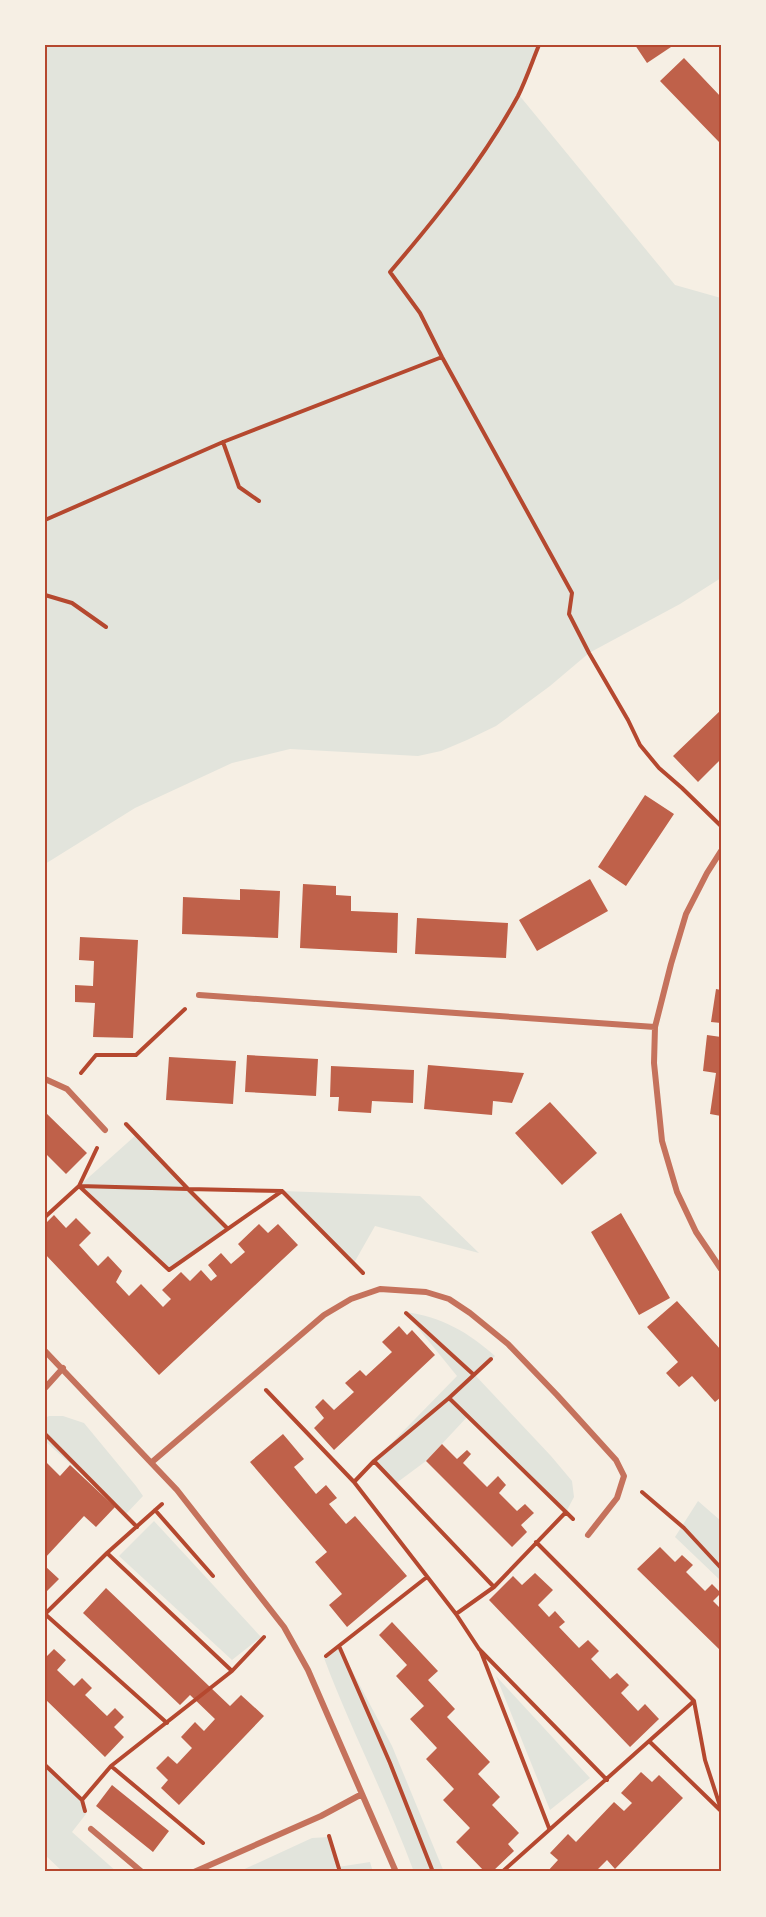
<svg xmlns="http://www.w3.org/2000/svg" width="766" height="1917" viewBox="0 0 766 1917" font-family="'IBM Plex Sans',sans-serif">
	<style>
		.green { fill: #e2e4dc }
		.building { fill: #bf614a }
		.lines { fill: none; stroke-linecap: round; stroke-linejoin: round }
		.path { stroke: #b5482f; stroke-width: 4 }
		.minor { stroke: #c5725c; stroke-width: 6 }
		.neatline { fill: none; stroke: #b5482f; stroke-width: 2 }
	</style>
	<rect width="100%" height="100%" fill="#f6efe4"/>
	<path class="green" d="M45 45H539L519 95 675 285 721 298V578L680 604 589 653 550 686 496 726 467 740 441 751 418 756 290 749 232 763 135 808 45 864Z
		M136 1135 227 1228 169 1270 79 1186Z
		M282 1191 420 1196 479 1253 375 1226 354 1263Z
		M405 1312C442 1317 468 1332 495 1356L475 1375 551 1456 572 1481 574 1497 566 1512 468 1416 426 1461 395 1484 374 1461 457 1376Z
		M49 1416H63L84 1423 136 1486 143 1496 126 1514 45 1441V1418Z
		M698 1501 721 1521V1581L675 1537Z
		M154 1521 261 1637 232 1660 119 1556Z
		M339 1646 392 1746 444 1872H414C387 1799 351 1730 324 1658Z
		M496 1676 590 1778 550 1810Z
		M45 1765 82 1800 86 1814 72 1832 117 1872H63L45 1855Z
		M329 1837 338 1867 370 1862 373 1872H340L338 1868 321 1872H238L312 1838Z"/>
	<path class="building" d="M635 45H674L647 63Z
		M684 58 721 97V141L719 142 660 81Z
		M721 710V759L698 782 673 756Z
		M645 795 674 814 626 886 598 867Z
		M590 879 608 911 537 951 519 920Z
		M303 884 336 886V895L351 896V911L398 913 397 953 300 948Z
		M240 889 280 891 278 938 182 934 183 897 240 900Z
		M417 918 508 923 506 958 415 954Z
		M80 937 138 940 133 1038 93 1037 95 1003 75 1002V985L93 986 94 961 79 960Z
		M716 989 721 990V1023L711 1022Z
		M707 1035 721 1037V1116L710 1114 716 1073 703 1071Z
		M247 1055 318 1059 316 1096 245 1092Z
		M169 1057 236 1061 233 1104 166 1100Z
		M428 1065 524 1073 512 1103 493 1101 492 1115 424 1109Z
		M331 1066 414 1070 413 1103 372 1101 371 1113 338 1111 339 1097H330Z
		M550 1102 597 1153 562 1185 515 1133Z
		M45 1112 87 1153 66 1174 45 1153Z
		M621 1213 670 1298 639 1315 591 1232Z
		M54 1215 66 1228 76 1218 91 1233 79 1245 98 1266 108 1256 122 1271 116 1282 129 1296 141 1284 163 1307 171 1299 162 1290 181 1272 190 1281 201 1270 211 1281 217 1276 208 1265 221 1253 231 1264 245 1252 238 1244 259 1224 268 1233 278 1224 298 1245 159 1375 45 1254V1224Z
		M677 1301 721 1350V1397L715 1402 692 1376 679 1387 666 1373 678 1362 647 1327Z
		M399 1326 407 1335 412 1330 435 1355 334 1450 314 1428 324 1418 315 1407 323 1399 334 1410 354 1392 345 1383 360 1370 366 1376 392 1352 382 1342Z
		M283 1434 304 1459 294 1467 316 1494 326 1485 337 1498 329 1504 346 1524 355 1516 407 1576 347 1627 329 1605 342 1594 315 1562 327 1552 250 1462Z
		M442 1444 457 1459 467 1450 471 1454 463 1463 487 1487 498 1476 506 1485 499 1493 517 1511 525 1504 534 1513 521 1525 527 1532 512 1547 426 1461Z
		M45 1461 60 1476 70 1465 115 1507 96 1527 84 1516 45 1558Z
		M660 1547 675 1562 682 1555 693 1565 686 1572 705 1591 712 1584 721 1593 713 1601 721 1609V1651L637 1569Z
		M45 1566 59 1579 45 1593Z
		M535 1573 553 1590 538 1605 549 1617 555 1611 565 1622 559 1627 579 1648 588 1640 599 1651 591 1659 610 1679 617 1673 629 1685 621 1693 638 1711 645 1704 659 1719 630 1747 489 1600 513 1576 522 1585Z
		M106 1588 230 1706 241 1695 264 1716 179 1805 161 1788 168 1780 156 1768 168 1756 177 1764 192 1748 181 1737 195 1722 204 1731 215 1719 190 1695 180 1705 83 1613Z
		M392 1622 438 1671 428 1680 455 1709 447 1717 490 1762 478 1774 500 1797 492 1805 519 1833 508 1844 514 1851 492 1872H485L456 1842 470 1828 443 1800 454 1789 426 1759 437 1748 410 1719 424 1706 396 1676 407 1665 379 1635Z
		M54 1649 66 1660 57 1670 74 1686 82 1678 92 1688 85 1695 107 1716 115 1708 124 1717 114 1727 124 1737 105 1757 45 1699V1658Z
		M641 1772 652 1782 659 1775 683 1798 615 1869 607 1860 598 1869 601 1872H547L558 1860 550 1853 568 1834 576 1842 614 1802 624 1811 632 1803 621 1793Z
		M112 1785 169 1831 153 1852 96 1806Z"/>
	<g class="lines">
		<path class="path" d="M539 45C532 62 526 80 518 96 483 160 437 217 390 272L420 313 442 357 572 593 569 614 589 653 628 720 640 745 659 768 682 788 721 826
			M223 442 239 487 259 501
			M45 520 223 442 442 357
			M45 595 72 603 106 627
			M81 1073 96 1055H136L185 1009
			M126 1124 188 1189 282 1191 363 1273
			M97 1148 79 1186 169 1270 282 1191
			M45 1217 79 1186 188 1189 227 1228
			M406 1313 474 1375
			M491 1359 449 1398 374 1461 494 1587
			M266 1390 354 1482 374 1461
			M449 1398 573 1519
			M45 1434 137 1527
			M354 1482 456 1614 479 1649 607 1780
			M642 1492 684 1528 721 1568
			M162 1504 107 1553 232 1671
			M155 1510 213 1576
			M536 1542 694 1701 705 1760 721 1809
			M45 1614 167 1723
			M45 1614 107 1553
			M456 1614 494 1587 566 1512
			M339 1646 390 1763 433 1872
			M481 1652 549 1828
			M326 1656 427 1577
			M650 1742 720 1810
			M45 1765 82 1800
			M111 1766 203 1843
			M85 1811 82 1800 111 1766 232 1671 264 1637
			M329 1836 340 1872
			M502 1872 694 1701"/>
		<path class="minor" d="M721 851 707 873 686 914 671 964 655 1027 654 1063 662 1141 677 1192 696 1232 721 1269
			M199 995 655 1027
			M45 1079 67 1089 105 1130
			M45 1351 177 1490 284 1627 308 1670 396 1872
			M45 1388 63 1368
			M152 1462 324 1315 351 1299 380 1289 426 1292 449 1299 470 1313 508 1344 557 1395 616 1460 624 1476 617 1498 588 1535
			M91 1829 142 1872
			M194 1872 321 1816 360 1795"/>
	</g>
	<rect width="766" height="1917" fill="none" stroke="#f6efe4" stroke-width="93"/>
	<rect x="46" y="46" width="674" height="1824" class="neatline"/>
</svg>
